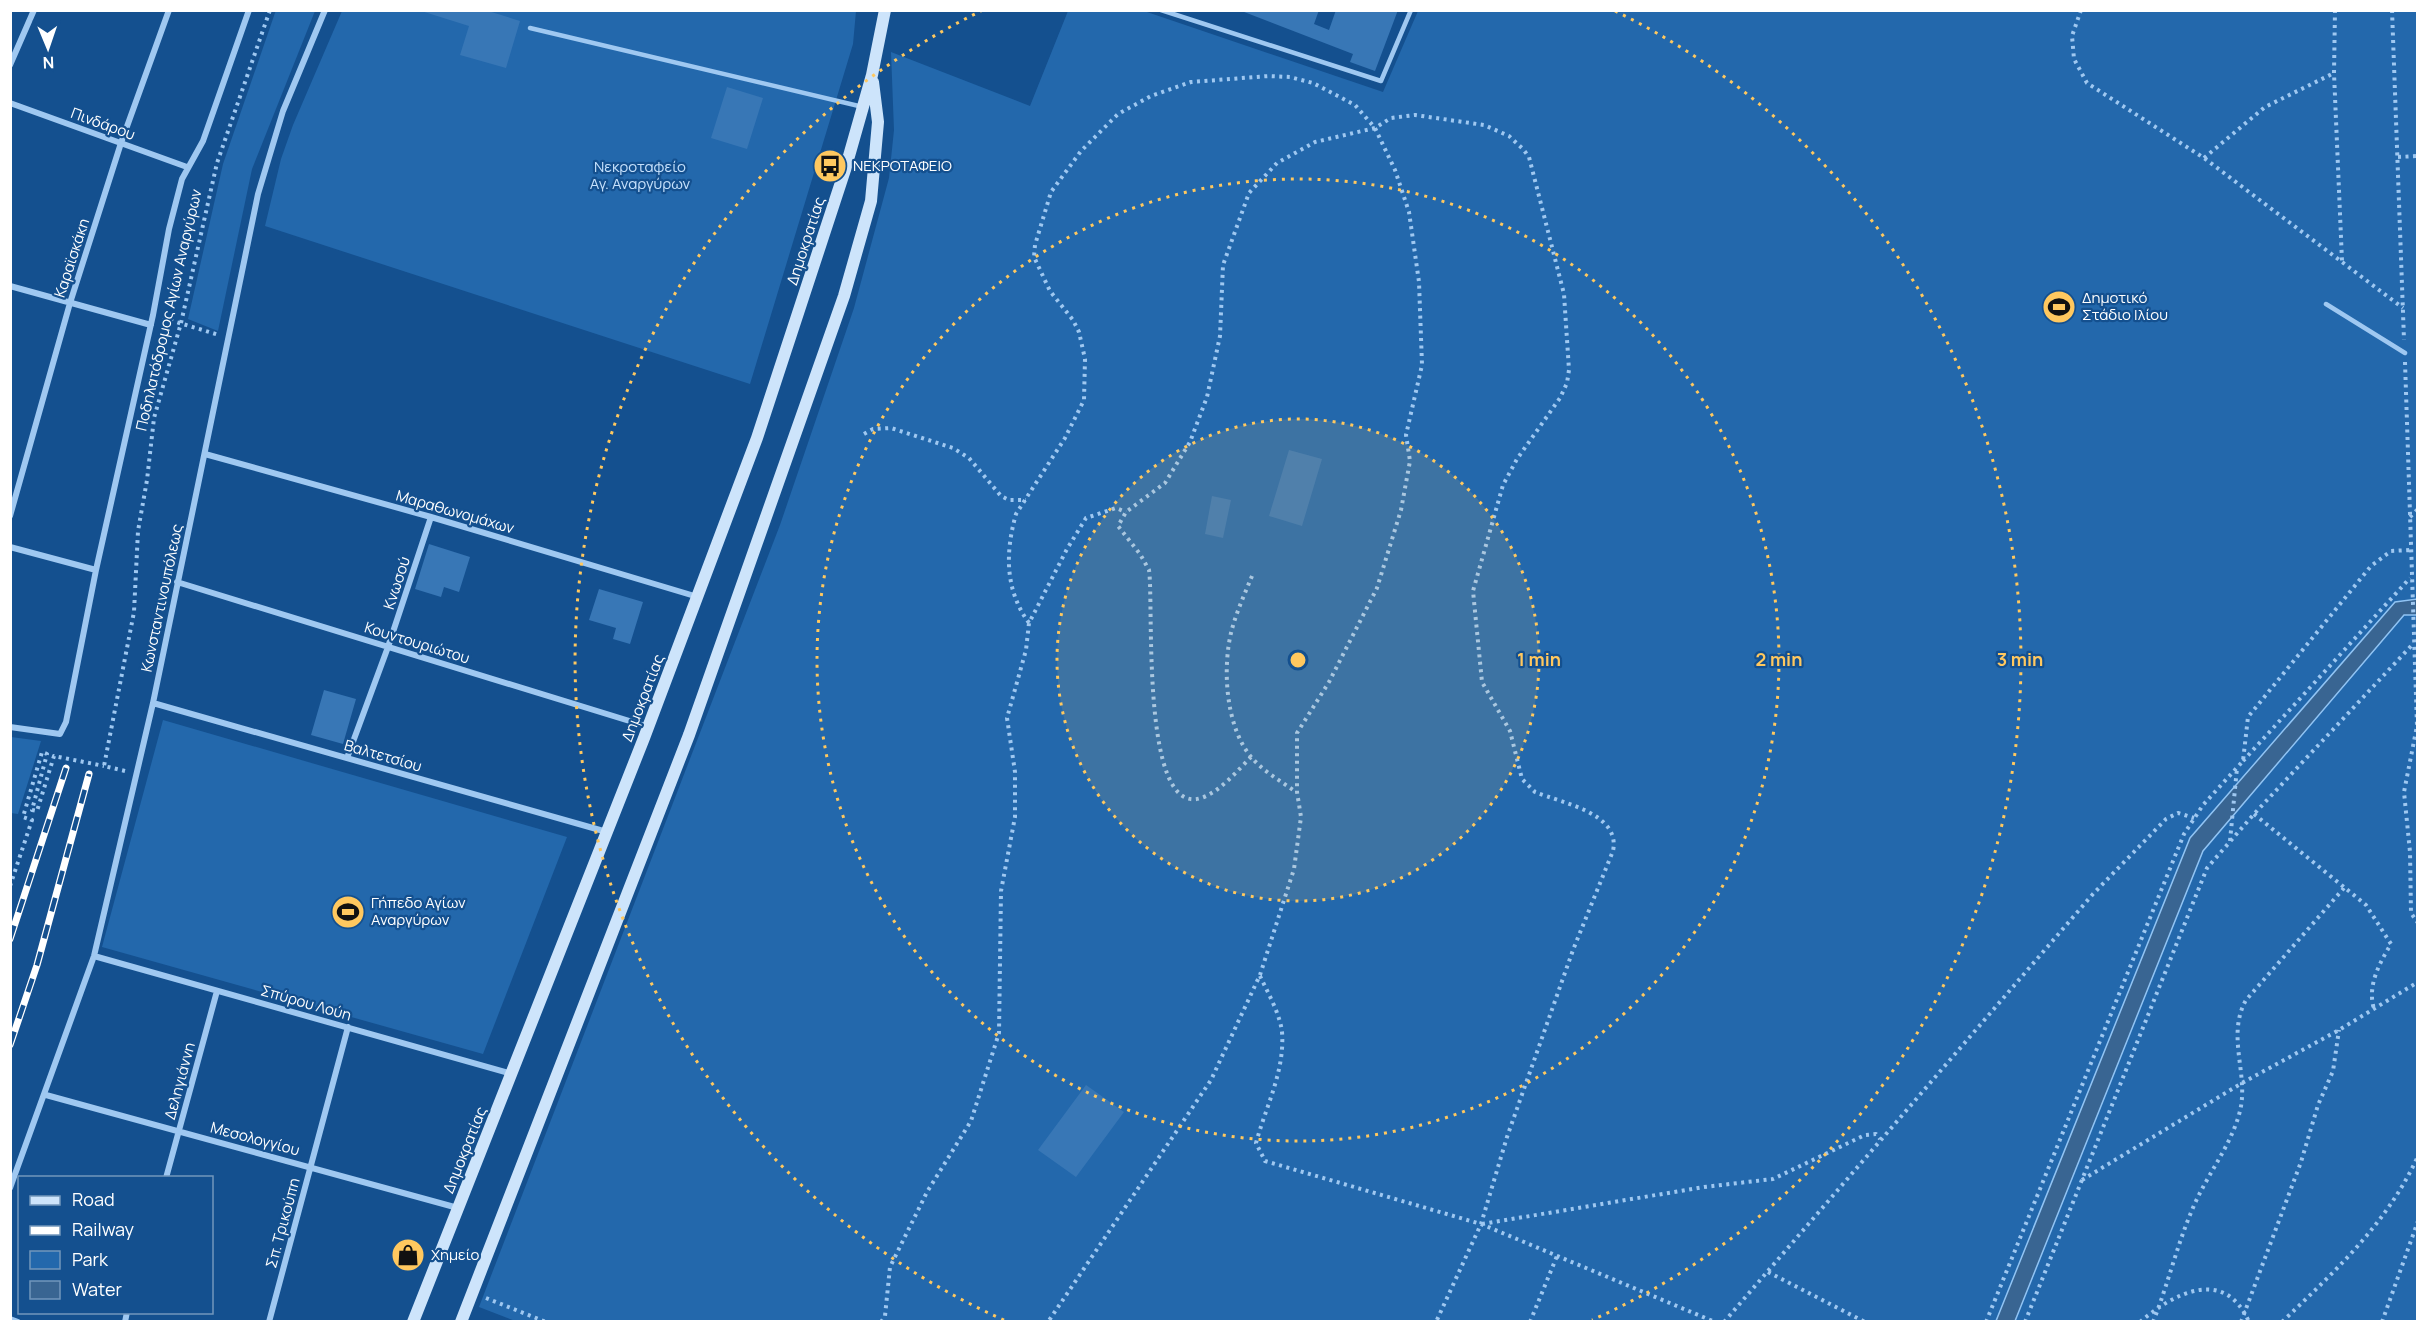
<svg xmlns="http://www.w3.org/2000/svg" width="2428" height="1332" viewBox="0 0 2428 1332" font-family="Manrope,sans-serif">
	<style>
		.green { fill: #2368ac }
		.water { fill: #396592; stroke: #91c4f4; stroke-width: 1.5 }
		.building { fill: #3877b6 }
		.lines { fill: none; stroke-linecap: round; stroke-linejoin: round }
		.path { stroke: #9fc8f1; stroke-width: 4; stroke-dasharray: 3 4.5; stroke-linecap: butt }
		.service { stroke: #9fc8f1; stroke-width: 4.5 }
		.minor { stroke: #9fc8f1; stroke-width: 6 }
		.secondary { stroke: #cde4fb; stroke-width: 12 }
		.rail-casing { stroke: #fff; stroke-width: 7 }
		.rail { stroke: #14508f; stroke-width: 4.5; stroke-dasharray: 14; stroke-linecap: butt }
		.ring { fill: none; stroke: #ffc85f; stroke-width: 3; stroke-dasharray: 3 6 }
		.labels { text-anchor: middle; stroke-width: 4.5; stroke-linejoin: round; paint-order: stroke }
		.street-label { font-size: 15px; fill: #fff; stroke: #14508f }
		.poi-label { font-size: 15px; fill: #fff; stroke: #14508f; text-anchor: start }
		.park-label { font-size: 15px; fill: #c6e1fc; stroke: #14508f }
		.centre { fill: #ffc85f; stroke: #14508f; stroke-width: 3 }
		.ring-label { font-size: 18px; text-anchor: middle; font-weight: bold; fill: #ffc85f; stroke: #14508f; stroke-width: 4.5; stroke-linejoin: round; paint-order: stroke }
	</style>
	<rect width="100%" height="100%" fill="#14508f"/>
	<path class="green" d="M276 10 315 11 252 169 218 331 188 319 223 164Z
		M342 11H856L853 44 750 384 265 226 281 159 293 125Z
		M1068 11H1144L1383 92 1418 11H2417V1321L518 1322 479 1307 780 525 854 308 889 178 894 130 891 52 1030 106Z
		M163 720 567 837 483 1054 102 947Z
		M11 737 41 741 18 814 11 813Z"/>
	<path class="water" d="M2417 599V615H2404L2203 851 2015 1321H1996L2190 838 2395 602Z"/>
	<path class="building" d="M418 10H485L520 21 506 68 460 55 469 26Z
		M1239 10H1319L1314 24 1329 30 1336 10H1398L1375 71 1350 62 1353 54Z
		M727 87 763 98 747 149 711 138Z
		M1289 450 1322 459 1302 526 1269 516Z
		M1212 496 1231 500 1223 538 1205 534Z
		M429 544 470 557 459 592 444 587 441 597 415 589Z
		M599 589 643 602 630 644 613 639 616 628 589 620Z
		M324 690 356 699 343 744 311 735Z
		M1086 1085 1124 1112 1076 1177 1038 1150Z"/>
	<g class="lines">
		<path class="path" d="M2081 10 2072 36 2074 59 2087 83 2204 158 2403 308
			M2335 10 2334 73 2342 261
			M2392 10 2404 340
			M2398 157 2418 156
			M2204 158 2265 107 2334 73
			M163 318 219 335
			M2405 362 2417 726 2404 792 2410 852 2411 913 2418 923
			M864 434 873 429 891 428 953 448 969 458 1001 496 1009 500H1026
			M2410 517 2418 509
			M1252 576C1245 593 1237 611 1232 629 1222 666 1225 727 1252 758 1264 772 1281 781 1296 792
			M1029 623C1005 590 1005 553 1016 514L1065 438 1084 400 1085 359 1079 332 1073 320 1050 291 1034 257 1035 245 1051 192 1081 151 1118 114 1151 96 1191 82 1269 76 1290 77 1313 83 1355 105 1375 128 1395 170 1409 212 1419 282 1422 365 1406 435 1410 461 1401 510 1377 588 1329 682 1297 733V792L1301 817 1294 869 1260 975 1211 1080 1048 1322
			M1251 757C1238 770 1220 792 1201 798 1140 818 1154 602 1149 570L1140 554 1118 526 1126 512 1165 483 1190 442 1207 397 1220 336 1223 265 1249 193 1277 163 1315 142 1375 128 1391 118 1415 115 1484 125 1509 136 1523 149 1529 157 1564 294 1569 370 1567 383 1560 398 1517 459 1503 485 1473 591 1482 682 1510 731 1522 779 1535 792C1562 803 1621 813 1613 851L1573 950 1507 1137 1481 1224 1436 1322
			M2243 761 2410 578
			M125 771 104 766 134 612 138 531 147 480 154 418 181 323 217 163 270 10
			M2254 814 2366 905 2391 944C2379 964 2367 986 2374 1009
			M2230 841 2237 768
			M10 886 32 820 23 817 42 752 47 754 32 810 37 811 54 756 104 766
			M1260 976C1268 993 1280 1014 1282 1032 1285 1071 1266 1106 1256 1143L1265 1161 1481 1224 1715 1322
			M2082 1180 2242 1083 2339 1030 2418 982
			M1482 1224 1704 1187 1773 1179 1865 1135 1876 1134 1880 1139
			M1768 1272 1865 1322
			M486 1298 546 1322
			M881 1322 885 1316 890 1267 927 1192 971 1121 999 1033 1001 891 1015 817V772L1007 718 1026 650 1029 623 1067 549 1086 518 1116 508 1126 512
			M1530 1322 1557 1256
			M1724 1322 2093 894 2166 819 2178 813 2194 818
			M1986 1322 2184 834 2203 805 2243 761 2248 717 2371 566 2391 551 2410 550
			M2025 1322 2207 868 2254 814 2412 645
			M2140 1322C2175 1292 2225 1267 2249 1322
			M2153 1322C2169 1282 2178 1240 2196 1201 2210 1171 2232 1143 2240 1111 2249 1074 2226 1036 2246 1000L2344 888
			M2241 1322 2301 1162 2318 1105 2333 1071 2339 1030
			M2282 1322C2335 1271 2387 1224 2418 1156
			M2382 1322 2418 1221"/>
		<path class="service" d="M1161 10 1381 81 1411 10
			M530 28 863 107
			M2326 304 2405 353"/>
		<path class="minor" d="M10 65 34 10
			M10 103 187 167
			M10 286 151 325
			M205 454 431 517 698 597
			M10 516 70 303 121 143 169 10
			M10 547 96 570
			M177 582 649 727
			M153 703 607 832
			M10 727 60 734 66 722 96 570 153 315 169 229 182 179 203 141 249 10
			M347 758 388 647 431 517
			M94 956 512 1074
			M46 1095 458 1208
			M166 1178 217 991
			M10 1188 94 956 153 703 258 194 283 111 325 10
			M10 1319 18 1322
			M125 1322 127 1312
			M269 1322 348 1027"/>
		<path class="secondary" d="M413 1322 644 738 757 438 845 170 872 75 885 10
			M461 1322 689 735 844 296 871 201 878 122 873 82"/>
		<defs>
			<path id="rail" d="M10 939 66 768
				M10 1045 37 965 89 774"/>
		</defs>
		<use href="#rail" class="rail-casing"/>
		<use href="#rail" class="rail"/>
	</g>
	<circle cx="1298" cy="660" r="241" fill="#ffc85f" fill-opacity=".12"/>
	<g class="ring">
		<circle cx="1298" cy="660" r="241"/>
		<circle cx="1298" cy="660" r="481"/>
		<path d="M1004 1320A722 722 0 0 1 981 11M1615 11A722 722 0 0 1 1592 1320"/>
	</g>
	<defs>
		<symbol id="bus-disc" viewBox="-11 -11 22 22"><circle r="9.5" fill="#ffc85f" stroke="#14508f"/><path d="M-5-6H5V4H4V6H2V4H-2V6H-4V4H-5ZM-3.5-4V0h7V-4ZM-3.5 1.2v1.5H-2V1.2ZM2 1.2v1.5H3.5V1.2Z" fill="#111"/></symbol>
		<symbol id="stadium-disc" viewBox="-11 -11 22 22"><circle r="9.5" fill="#ffc85f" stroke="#14508f"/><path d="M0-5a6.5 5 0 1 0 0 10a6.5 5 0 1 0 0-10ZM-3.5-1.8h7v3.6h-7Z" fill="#111"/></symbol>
		<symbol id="shop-disc" viewBox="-11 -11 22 22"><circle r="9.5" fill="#ffc85f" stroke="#14508f"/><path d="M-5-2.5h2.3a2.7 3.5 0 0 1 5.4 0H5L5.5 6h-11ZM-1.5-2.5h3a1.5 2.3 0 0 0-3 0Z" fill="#111"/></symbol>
	</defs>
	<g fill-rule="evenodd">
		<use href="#bus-disc" x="811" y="147" width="38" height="38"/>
		<use href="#stadium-disc" x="2040" y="288" width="38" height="38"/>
		<use href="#stadium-disc" x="329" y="893" width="38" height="38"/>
		<use href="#shop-disc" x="389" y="1236" width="38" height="38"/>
	</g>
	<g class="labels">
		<g class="street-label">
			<text transform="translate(103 124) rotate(20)" y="5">Πινδάρου</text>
			<text transform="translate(806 241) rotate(-72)" y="5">Δημοκρατίας</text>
			<text transform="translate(72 258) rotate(-72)" y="5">Καραϊσκάκη</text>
			<text transform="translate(169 310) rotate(-77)" y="5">Ποδηλατόδρομος Αγίων Αναργύρων</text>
			<text transform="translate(455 512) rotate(16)" y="5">Μαραθωνομάχων</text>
			<text transform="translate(397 583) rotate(-72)" y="5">Κνωσού</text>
			<text transform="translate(162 598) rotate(-78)" y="5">Κωνσταντινουπόλεως</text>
			<text transform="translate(417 643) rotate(17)" y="5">Κουντουριώτου</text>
			<text transform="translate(643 698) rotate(-69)" y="5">Δημοκρατίας</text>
			<text transform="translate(383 756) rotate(16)" y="5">Βαλτετσίου</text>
			<text transform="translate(306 1003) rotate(16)" y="5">Σπύρου Λούη</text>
			<text transform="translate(180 1081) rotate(-75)" y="5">Δεληγιάννη</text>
			<text transform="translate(255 1139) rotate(15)" y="5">Μεσολογγίου</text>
			<text transform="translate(465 1150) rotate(-68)" y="5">Δημοκρατίας</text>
			<text transform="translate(283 1223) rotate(-75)" y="5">Σπ. Τρικούπη</text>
		</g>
		<g class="poi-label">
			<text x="853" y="171">ΝΕΚΡΟΤΑΦΕΙΟ</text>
			<text x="2082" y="303">Δημοτικό<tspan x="2082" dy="17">Στάδιο Ιλίου</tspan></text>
			<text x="371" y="908">Γήπεδο Αγίων<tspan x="371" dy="17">Αναργύρων</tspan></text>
			<text x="431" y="1260">Χημείο</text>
		</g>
		<g class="park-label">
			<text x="640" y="172">Νεκροταφείο<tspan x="640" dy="17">Αγ. Αναργύρων</tspan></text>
		</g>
	</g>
	<circle cx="1298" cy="660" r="9" class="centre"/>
	<g class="ring-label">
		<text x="1539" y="666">1 min</text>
		<text x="1779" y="666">2 min</text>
		<text x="2020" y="666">3 min</text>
	</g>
	<rect width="2428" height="1332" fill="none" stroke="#ffffff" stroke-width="24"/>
	<rect x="18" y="1176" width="195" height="138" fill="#14508f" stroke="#7296bc" stroke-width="1.5"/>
	<rect x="30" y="1196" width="30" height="9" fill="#cde4fb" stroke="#7296bc" stroke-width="1.5"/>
	<text x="72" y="1206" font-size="18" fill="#ffffff">Road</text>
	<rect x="30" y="1226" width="30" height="9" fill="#ffffff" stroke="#7296bc" stroke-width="1.5"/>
	<text x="72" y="1236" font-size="18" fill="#ffffff">Railway</text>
	<rect x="30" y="1251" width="30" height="18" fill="#2368ac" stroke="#7296bc" stroke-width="1.5"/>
	<text x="72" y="1266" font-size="18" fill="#ffffff">Park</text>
	<rect x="30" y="1281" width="30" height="18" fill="#396592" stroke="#7296bc" stroke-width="1.5"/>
	<text x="72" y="1296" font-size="18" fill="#ffffff">Water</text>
	<g transform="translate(48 48) rotate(178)" stroke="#14508f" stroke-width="4.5" paint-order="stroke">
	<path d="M0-4.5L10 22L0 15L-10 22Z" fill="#ffffff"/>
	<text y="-9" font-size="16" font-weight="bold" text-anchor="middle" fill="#ffffff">N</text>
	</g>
</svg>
